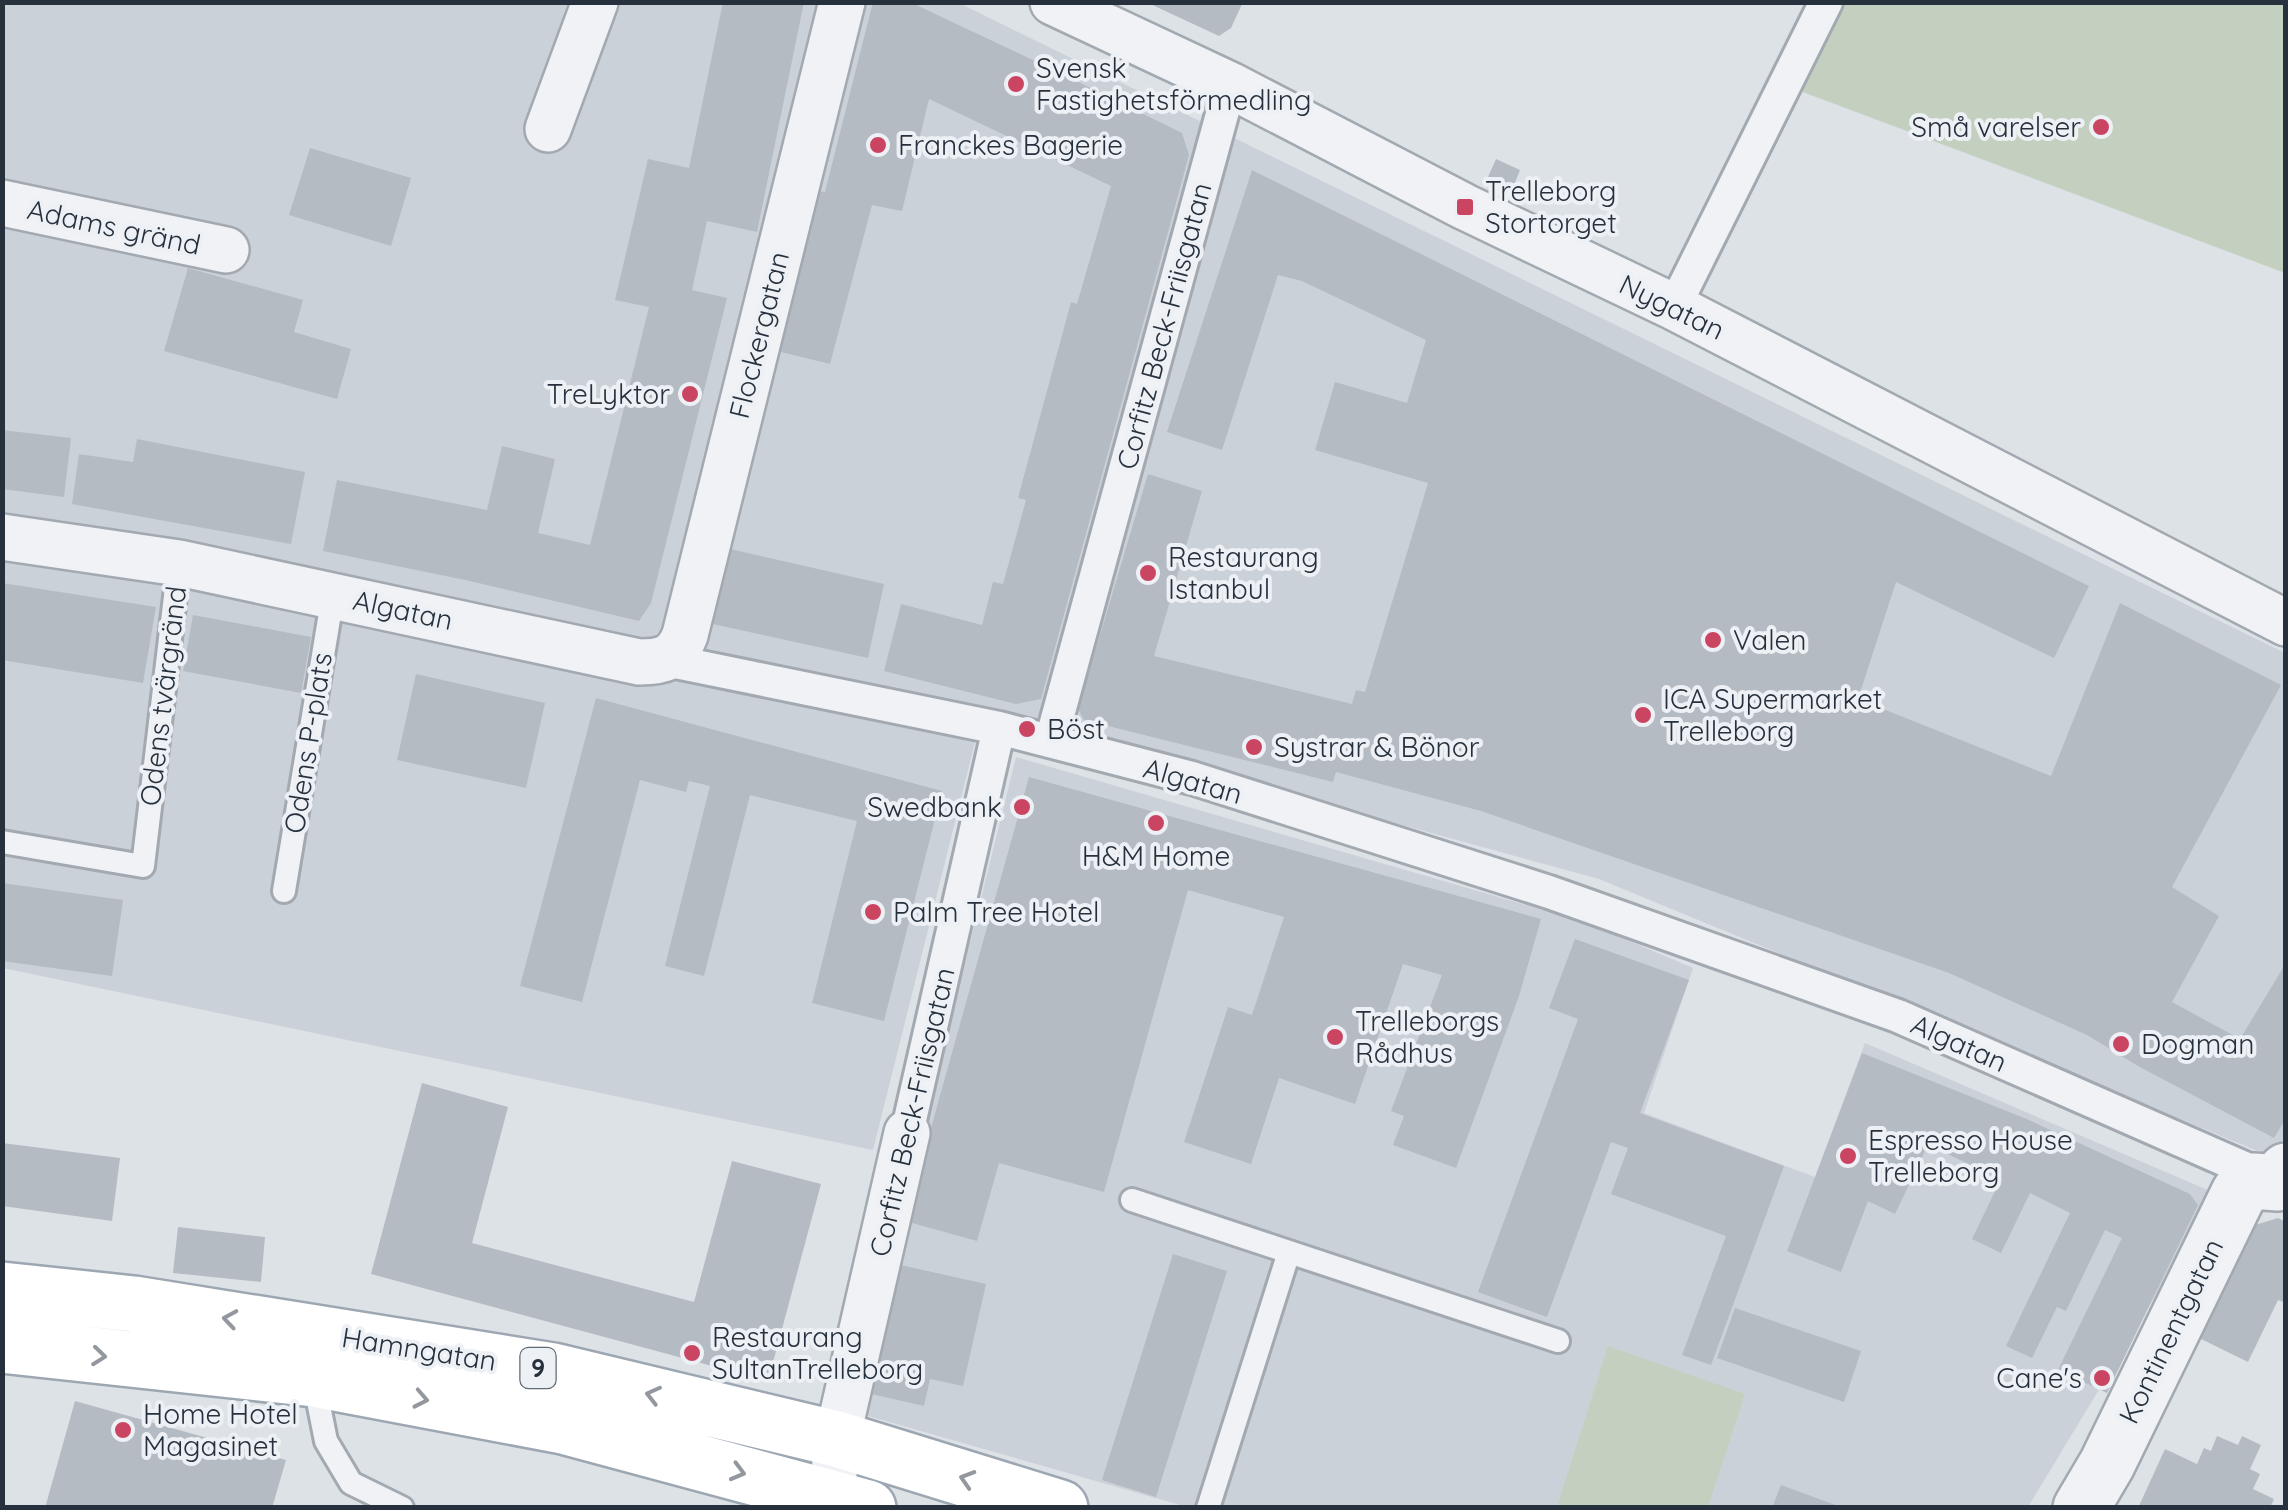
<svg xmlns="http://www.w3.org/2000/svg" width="2288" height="1510" viewBox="0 0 2288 1510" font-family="Quicksand,sans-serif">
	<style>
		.built { fill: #cbd1d8 }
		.green { fill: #c4d0bf }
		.building { fill: #b5bbc3 }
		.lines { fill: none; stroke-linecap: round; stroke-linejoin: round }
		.service-casing { stroke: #a3a9b1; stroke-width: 28 }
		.pedestrian-casing { stroke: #a3a9b1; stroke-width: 38 }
		.minor-casing { stroke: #a3a9b1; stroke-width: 50 }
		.tertiary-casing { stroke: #a3a9b1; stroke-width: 60 }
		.primary-casing { stroke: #9da7b2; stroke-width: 60 }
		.service { stroke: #f0f2f5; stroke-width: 22 }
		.pedestrian { stroke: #f0f2f5; stroke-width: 32 }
		.minor { stroke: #f0f2f5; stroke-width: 45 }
		.tertiary { stroke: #f0f2f5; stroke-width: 55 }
		.primary { stroke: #fff; stroke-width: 55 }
		.oneway { stroke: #93989e }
		.poi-dot { fill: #c94562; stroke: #edf0f4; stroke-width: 4 }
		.labels { text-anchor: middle; stroke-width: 8; stroke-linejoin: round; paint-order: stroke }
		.shield { fill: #edf0f4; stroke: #626a74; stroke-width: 2.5 }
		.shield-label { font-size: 25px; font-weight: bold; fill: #27313d }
		.poi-label { font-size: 28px; fill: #27313d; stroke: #edf0f4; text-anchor: start }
		.street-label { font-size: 28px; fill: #27313d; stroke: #edf0f4 }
	</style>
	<rect width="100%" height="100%" fill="#dde2e7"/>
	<path class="built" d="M3 3H959L2285 653 2286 1134 2272 1157 1599 879 983 710 873 1150 3 968Z
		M1016 757 1585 922 1693 968 1644 1113 1815 1177 1865 1043 2217 1194 2028 1507H1187L854 1412Z"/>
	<path class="green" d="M1826 3H2285V273L1784 85Z
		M1608 1346 1745 1394 1708 1507H1557Z"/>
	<path class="building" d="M723 2H804L757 232 707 221 692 290 727 298 651 603 639 621 470 581 323 551 337 480 487 510 502 446 555 459 538 533 590 545 649 307 615 300 648 159 689 168Z
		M873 2H910L1056 71 1182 133 1189 155 1041 699 1016 704 884 671 901 604 982 625 993 582 1003 584 1026 500 1018 498 1071 302 1077 304 1111 186 929 99 902 211 872 205 830 364 777 351 819 191 825 192Z
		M1146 2H1243L1231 28 1219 36Z
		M310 148 411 178 391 246 289 215Z
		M1496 159 1520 170 1513 188 1488 177Z
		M1252 170 2089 586 2054 658 1896 582 1858 699 2051 776 2120 603 2281 685 2172 887 2219 916 2172 1002 2240 1039 2286 963V1118L2274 1138 2138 1066 2087 1035 1949 973 1481 811 1336 772 1333 782 1084 720 1078 709 1148 474 1202 491 1154 656 1352 704 1356 690 1365 692 1428 483 1315 450 1335 382 1407 403 1426 340 1302 281 1278 275 1222 450 1167 432Z
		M188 268 303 300 294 332 351 349 337 399 164 351Z
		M2 430 71 438 64 497 2 489Z
		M137 439 305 472 291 544 72 504 79 454 133 462Z
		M730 549 884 584 868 658 713 624Z
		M2 583 156 607 143 683 2 660Z
		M193 615 311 637 301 693 183 671Z
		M416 674 545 703 526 788 397 760Z
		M596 698 942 791 884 1021 812 1003 857 821 750 795 704 976 665 966 710 786 689 781 686 792 640 780 582 1002 520 986Z
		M1029 777 1541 919 1519 996 1456 1168 1393 1145 1404 1116 1391 1111 1442 975 1403 964 1355 1104 1279 1078 1251 1164 1184 1142 1228 1007 1252 1015 1284 917 1188 890 1104 1192 999 1163 977 1241 905 1221Z
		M2 883 123 900 112 976 2 961Z
		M1575 939 1689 980 1640 1113 1784 1166 1711 1365 1682 1355 1726 1236 1611 1194 1628 1148 1611 1142 1547 1317 1478 1292 1578 1019 1549 1008Z
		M1862 1053 2029 1120 2190 1194 2198 1205 2107 1393 2058 1370 2122 1238 2105 1230 2066 1311 2057 1307 2032 1358 2006 1346 2070 1213 2030 1193 2001 1253 1972 1239 2001 1179 1928 1145 1895 1214 1868 1201 1841 1272 1787 1251Z
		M422 1083 508 1107 472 1243 694 1302 732 1161 821 1184 768 1381 371 1274Z
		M2 1143 120 1158 112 1221 2 1206Z
		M2278 1218 2286 1222V1303L2278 1300 2248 1362 2199 1338 2255 1225Z
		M178 1227 265 1237 261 1282 173 1273Z
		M1173 1254 1227 1271 1156 1497 1102 1480Z
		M896 1264 986 1284 963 1386 930 1379 924 1406 867 1393Z
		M1735 1308 1861 1351 1844 1402 1717 1358Z
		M75 1401 286 1460 272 1508H45Z
		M2217 1436 2238 1445 2242 1436 2261 1445 2250 1469 2260 1474 2253 1489 2274 1499 2270 1508H2138L2165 1449 2197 1464 2204 1448 2211 1451Z
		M1781 1485 1841 1507V1508H1772Z"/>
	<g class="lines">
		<defs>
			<path id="service" d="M2 842 143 866 179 563
				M284 891 333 595
				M1132 1200 1289 1252
				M314 1381 326 1441 351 1483 402 1508
				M1208 1508 1289 1252 1558 1341"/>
			<path id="pedestrian" d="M1674 307 1826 2
				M666 660 999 728 1192 778 1549 892 1898 1016 2269 1179
				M1051 741 1230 85
				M907 1133 999 728"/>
			<path id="minor" d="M1053 2 1230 85 1465 207 1674 307 2286 623
				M548 129 595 2
				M2 203 226 250
				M2 537 179 563 639 662C664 662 676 658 685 635L842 2
				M831 1508 837 1439 907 1133"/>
			<path id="tertiary" d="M2081 1508 2107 1464 2239 1193 2253 1181 2278 1183 2286 1171"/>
			<path id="primary" d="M2 1290 134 1304 553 1371 837 1439 1060 1508
				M2 1345 314 1379 563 1426 868 1508"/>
		</defs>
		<use href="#service" class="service-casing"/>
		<use href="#pedestrian" class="pedestrian-casing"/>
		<use href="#minor" class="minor-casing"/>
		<use href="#tertiary" class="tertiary-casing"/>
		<use href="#primary" class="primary-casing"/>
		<use href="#service" class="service"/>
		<use href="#pedestrian" class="pedestrian"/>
		<use href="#minor" class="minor"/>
		<use href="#tertiary" class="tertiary"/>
		<use href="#primary" class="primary"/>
	</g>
	<defs><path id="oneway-chevron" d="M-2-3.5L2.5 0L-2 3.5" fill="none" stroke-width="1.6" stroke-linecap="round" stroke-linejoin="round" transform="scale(2.5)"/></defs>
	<g class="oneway">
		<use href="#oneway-chevron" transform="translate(230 1319) rotate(-171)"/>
		<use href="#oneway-chevron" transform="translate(99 1356) rotate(6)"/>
		<use href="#oneway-chevron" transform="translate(653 1395) rotate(-166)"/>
		<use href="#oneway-chevron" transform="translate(421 1399) rotate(11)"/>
		<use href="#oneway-chevron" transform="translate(738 1472) rotate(15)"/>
		<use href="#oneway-chevron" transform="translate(967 1479) rotate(-163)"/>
	</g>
	<g class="poi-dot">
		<circle cx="1016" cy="84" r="10"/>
		<circle cx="2101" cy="127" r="10"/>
		<circle cx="878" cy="145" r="10"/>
		<rect x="1455" y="197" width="20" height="20" rx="5"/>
		<circle cx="690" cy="394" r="10"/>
		<circle cx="1148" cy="573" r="10"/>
		<circle cx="1713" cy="640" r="10"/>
		<circle cx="1643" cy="715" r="10"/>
		<circle cx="1027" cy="729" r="10"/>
		<circle cx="1254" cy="747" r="10"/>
		<circle cx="1022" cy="807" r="10"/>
		<circle cx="1156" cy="823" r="10"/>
		<circle cx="873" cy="912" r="10"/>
		<circle cx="1335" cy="1037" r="10"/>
		<circle cx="2121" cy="1044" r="10"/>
		<circle cx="1848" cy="1156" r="10"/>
		<circle cx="692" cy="1353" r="10"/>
		<circle cx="2102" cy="1378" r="10"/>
		<circle cx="123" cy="1430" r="10"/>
	</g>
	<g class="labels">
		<rect class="shield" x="520.5" y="1348" width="35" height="40" rx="8"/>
		<g class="shield-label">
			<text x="538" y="1377">9</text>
		</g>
		<g class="poi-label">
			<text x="1036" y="78">Svensk<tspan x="1036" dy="32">Fastighetsförmedling</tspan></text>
			<text x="2081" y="137" text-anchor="end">Små varelser</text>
			<text x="898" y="155">Franckes Bagerie</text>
			<text x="1485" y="201">Trelleborg<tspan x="1485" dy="32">Stortorget</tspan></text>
			<text x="670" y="404" text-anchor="end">TreLyktor</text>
			<text x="1168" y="567">Restaurang<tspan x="1168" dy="32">Istanbul</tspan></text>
			<text x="1733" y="650">Valen</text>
			<text x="1663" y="709">ICA Supermarket<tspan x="1663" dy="32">Trelleborg</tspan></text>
			<text x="1047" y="739">Böst</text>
			<text x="1274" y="757">Systrar &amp; Bönor</text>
			<text x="1002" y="817" text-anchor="end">Swedbank</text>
			<text x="1156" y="866" text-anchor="middle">H&amp;M Home</text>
			<text x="893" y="922">Palm Tree Hotel</text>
			<text x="1355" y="1031">Trelleborgs<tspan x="1355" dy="32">Rådhus</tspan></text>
			<text x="2141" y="1054">Dogman</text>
			<text x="1868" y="1150">Espresso House<tspan x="1868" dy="32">Trelleborg</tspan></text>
			<text x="712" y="1347">Restaurang<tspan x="712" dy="32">SultanTrelleborg</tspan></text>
			<text x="2082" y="1388" text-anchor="end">Cane's</text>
			<text x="143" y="1424">Home Hotel<tspan x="143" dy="32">Magasinet</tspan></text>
		</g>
		<g class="street-label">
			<text transform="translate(114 227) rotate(12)" y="10">Adams gränd</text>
			<text transform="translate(1672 307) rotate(26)" y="10">Nygatan</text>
			<text transform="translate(1164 326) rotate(-75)" y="10">Corfitz Beck-Friisgatan</text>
			<text transform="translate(759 335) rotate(-76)" y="10">Flockergatan</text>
			<text transform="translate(403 610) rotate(12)" y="10">Algatan</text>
			<text transform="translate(163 696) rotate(-83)" y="10">Odens tvärgränd</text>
			<text transform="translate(308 743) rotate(-81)" y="10">Odens P-plats</text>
			<text transform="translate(1193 781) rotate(16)" y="10">Algatan</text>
			<text transform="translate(1959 1043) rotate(24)" y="10">Algatan</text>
			<text transform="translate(912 1112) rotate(-77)" y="10">Corfitz Beck-Friisgatan</text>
			<text transform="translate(2171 1331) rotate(-64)" y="10">Kontinentgatan</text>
			<text transform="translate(419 1349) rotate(9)" y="10">Hamngatan</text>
		</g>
	</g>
	<rect width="2288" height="1510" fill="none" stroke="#27313d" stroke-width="10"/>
</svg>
